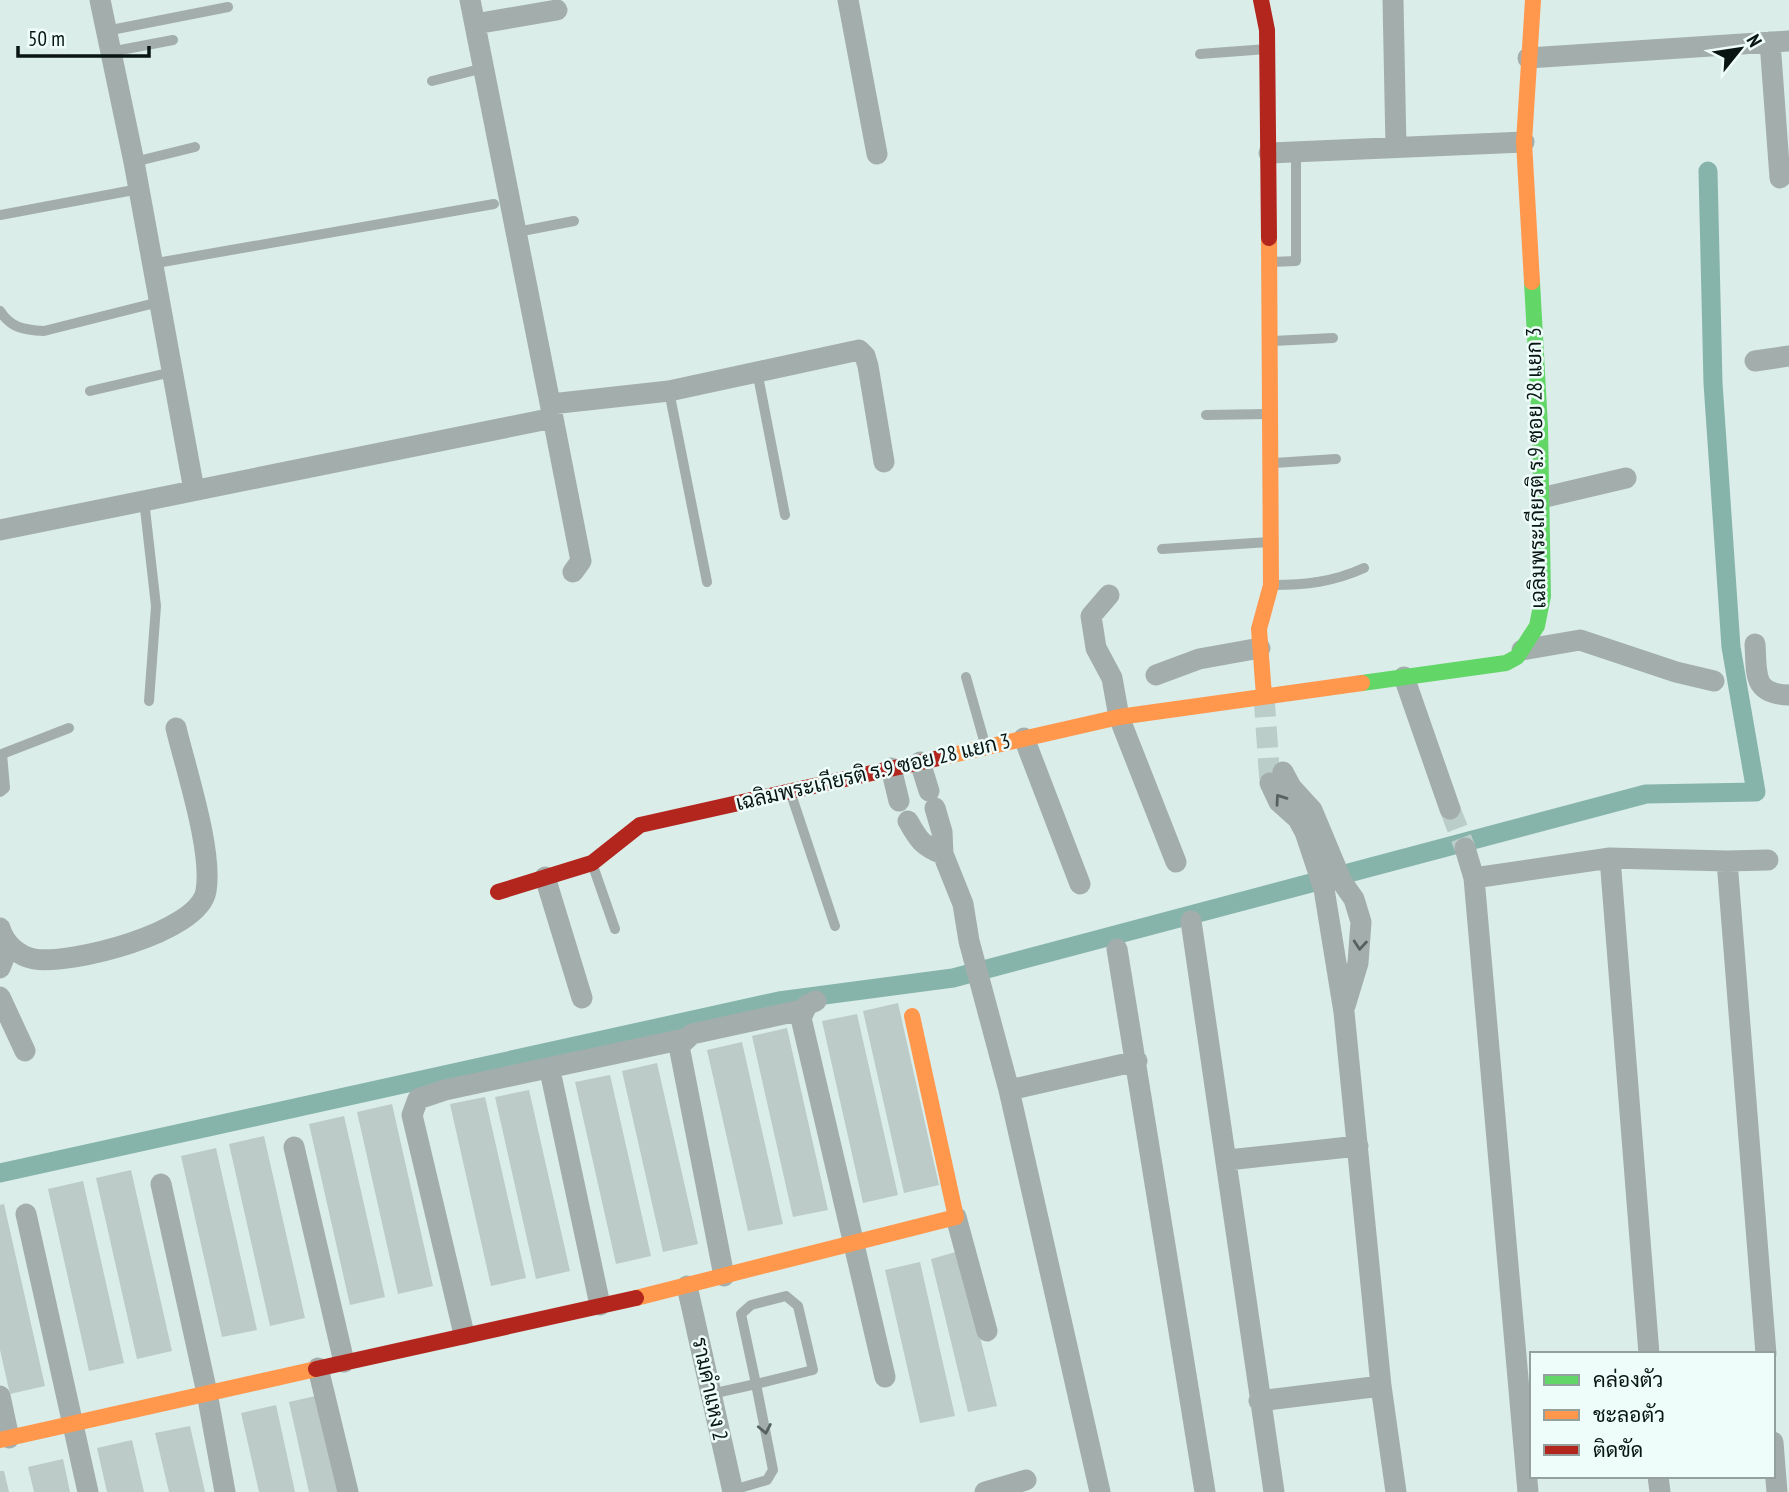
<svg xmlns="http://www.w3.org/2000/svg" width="1789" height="1492" viewBox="0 0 1789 1492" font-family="'PT Sans Narrow',Sarabun,sans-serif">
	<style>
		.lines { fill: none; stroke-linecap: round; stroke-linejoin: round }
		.canal { stroke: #86b4ab; stroke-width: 19 }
		.building { fill: #bccbc7 }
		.street-tunnel { stroke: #bacdc9; stroke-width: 21; stroke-dasharray: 21 10; stroke-linecap: butt }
		.lane { stroke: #a3aeac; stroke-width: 10 }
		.street { stroke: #a3aeac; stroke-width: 21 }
		.fast { stroke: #63d668; stroke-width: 16 }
		.slow { stroke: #ff974d; stroke-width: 16 }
		.jam { stroke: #b3261e; stroke-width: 16 }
		.oneway { stroke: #56625f }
		.labels { text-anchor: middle; stroke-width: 5; stroke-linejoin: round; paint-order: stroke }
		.street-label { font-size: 21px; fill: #081512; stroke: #effdfa }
	</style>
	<rect width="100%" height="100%" fill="#daede9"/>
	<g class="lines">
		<path class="canal" d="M0 1173 779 1001 953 978 1646 794 1756 792 1731 647 1713 383 1708 171"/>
	</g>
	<path class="building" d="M898 1003 939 1185 904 1193 863 1011Z
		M857 1014 898 1195 863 1203 822 1021Z
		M787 1028 828 1210 793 1217 752 1036Z
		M742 1042 783 1224 748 1231 707 1050Z
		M657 1063 698 1244 663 1252 622 1071Z
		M610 1075 651 1256 616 1264 575 1082Z
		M529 1090 570 1271 536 1279 495 1097Z
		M485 1097 526 1278 491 1286 450 1104Z
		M392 1104 433 1286 398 1294 357 1112Z
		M344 1116 385 1297 350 1305 309 1124Z
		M264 1136 305 1318 270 1326 229 1144Z
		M216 1148 257 1330 222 1337 181 1156Z
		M131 1170 172 1351 137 1359 96 1178Z
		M83 1181 124 1363 89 1371 48 1189Z
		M4 1204 45 1386 10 1394 0 1350V1205Z
		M959 1251 997 1406 968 1412 931 1259Z
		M920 1262 955 1416 920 1423 885 1270Z
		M324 1394 346 1492H309L289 1402Z
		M276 1405 295 1492H259L241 1413Z
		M190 1426 205 1492H169L155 1433Z
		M132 1440 144 1492H107L97 1448Z
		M63 1459 70 1492H34L28 1467Z
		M0 1471H4L9 1492H0Z"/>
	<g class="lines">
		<path class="street-tunnel" d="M1264 696 1270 783
			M1450 809 1465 848"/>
		<path class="lane" d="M106 31 228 7
			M110 52 173 40
			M1200 54 1267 49
			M432 81 484 68
			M134 162 195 147
			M0 215 139 189
			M517 232 574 221
			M1271 262 1296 261V153
			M151 264 494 204
			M0 311C11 328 24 330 44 331L159 302
			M1273 341 1333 338
			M757 371 785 515
			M90 391 172 372
			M669 391 707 582
			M1206 415 1268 414
			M1274 463 1336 459
			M144 500 156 606 149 701
			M1162 549 1269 542
			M1272 585C1306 585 1333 582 1364 568
			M966 677 985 744
			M0 792 5 788 2 754 69 728
			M791 794 835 926
			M593 866 615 929
			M786 1296 798 1306 813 1370 756 1384 741 1314 751 1305Z
			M711 1394 756 1384 773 1470 767 1480 733 1490"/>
		<path class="street" d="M100 0 134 162 194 490
			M848 0 877 154
			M1393 0 1396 147
			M475 24 557 10
			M1770 42 1780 178
			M1528 58 1789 41
			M1269 153 1524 142
			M1755 361 1789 356
			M551 404 669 391 859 350 865 356 868 366 884 462
			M553 418 581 561 573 572
			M1541 498 1626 478
			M0 530 553 418 470 0
			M1109 595 1091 616 1096 648 1112 678 1119 717 1176 862
			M1755 644C1757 674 1752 694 1789 695
			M1522 650 1580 640 1676 672 1714 681
			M1156 675 1199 659 1260 648
			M1404 677 1450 809
			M1024 738 1080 884
			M920 762 929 791
			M891 768 899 801
			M1283 772 1291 787 1312 810 1342 882 1354 899 1361 922 1358 963 1345 1006
			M1270 783 1279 802 1298 819 1305 832 1324 889 1344 1012 1381 1386 1396 1492
			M935 808 942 832 943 854 963 904 969 941 1009 1090 1100 1492
			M908 821C918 839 923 847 943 854
			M1465 848 1474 878 1528 1492
			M1610 858 1649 1354
			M1727 861 1768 860
			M545 877 582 998
			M1474 878 1610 858 1727 861 1766 1354
			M1191 921 1274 1492
			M0 928C4 943 18 956 34 959 70 965 199 933 206 891 213 851 186 770 176 728
			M1117 949 1205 1492
			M0 968 9 945
			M0 997 25 1051
			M816 1001 807 1005 801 1018 885 1377
			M552 1080 600 1305
			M1009 1090 1137 1061
			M294 1147 344 1362
			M1228 1160 1358 1146
			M161 1184 207 1393 225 1492
			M26 1214 88 1492
			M956 1217 987 1331
			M724 1276 679 1046 692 1034 802 1010
			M687 1286 733 1492
			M464 1334 412 1115 418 1099 445 1090 684 1039
			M318 1368 348 1492
			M0 1396 9 1438
			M1259 1401 1381 1386
			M1773 1442 1777 1492
			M1658 1476 1660 1492
			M985 1492 1026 1480"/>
		<path class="fast" d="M1362 683 1506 663 1517 657 1537 626 1543 596 1540 427 1532 282"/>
		<path class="slow" d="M1532 282 1524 142 1533 0
			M1264 696 1259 629 1271 585 1269 238
			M939 758 1119 717 1362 683
			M636 1298 956 1217 912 1016
			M0 1440 316 1369"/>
		<path class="jam" d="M1261 0 1267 30 1269 238
			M498 892 592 863 640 825 939 758
			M316 1369 636 1298"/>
	</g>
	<defs><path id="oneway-chevron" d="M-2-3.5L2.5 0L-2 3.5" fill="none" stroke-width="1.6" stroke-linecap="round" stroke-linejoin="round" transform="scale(1.75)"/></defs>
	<g class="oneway">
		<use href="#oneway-chevron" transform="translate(1280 799) rotate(-125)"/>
		<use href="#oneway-chevron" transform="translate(1360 945) rotate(95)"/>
		<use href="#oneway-chevron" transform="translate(765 1429) rotate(79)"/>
	</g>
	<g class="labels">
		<g class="street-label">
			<text transform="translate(1536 468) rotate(-91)" y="7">เฉลิมพระเกียรติ ร.9 ซอย 28 แยก 3</text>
			<text transform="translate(873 772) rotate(-13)" y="7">เฉลิมพระเกียรติ ร.9 ซอย 28 แยก 3</text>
			<text transform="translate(710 1389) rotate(78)" y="7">รามคำแหง 2</text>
		</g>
	</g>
	<rect x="1530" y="1352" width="245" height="126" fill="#effdfa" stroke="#93a09d" stroke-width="2"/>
	<rect x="1544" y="1375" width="35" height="10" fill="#63d668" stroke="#93a09d" stroke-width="2"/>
	<text x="1593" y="1387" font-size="21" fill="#081512">คล่องตัว</text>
	<rect x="1544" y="1410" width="35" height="10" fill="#ff974d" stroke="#93a09d" stroke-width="2"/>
	<text x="1593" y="1422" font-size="21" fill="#081512">ชะลอตัว</text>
	<rect x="1544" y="1445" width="35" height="10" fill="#b3261e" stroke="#93a09d" stroke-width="2"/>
	<text x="1593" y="1457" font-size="21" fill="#081512">ติดขัด</text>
	<g transform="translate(1740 49) rotate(60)" stroke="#effdfa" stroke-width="5" paint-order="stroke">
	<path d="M0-5L12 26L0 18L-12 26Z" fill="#081512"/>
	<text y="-10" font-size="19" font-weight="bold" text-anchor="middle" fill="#081512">N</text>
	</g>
	<path d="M18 46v10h131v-10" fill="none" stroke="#081512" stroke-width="3.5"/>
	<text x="28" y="46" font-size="21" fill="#081512" stroke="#effdfa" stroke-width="5" paint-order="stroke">50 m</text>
</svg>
